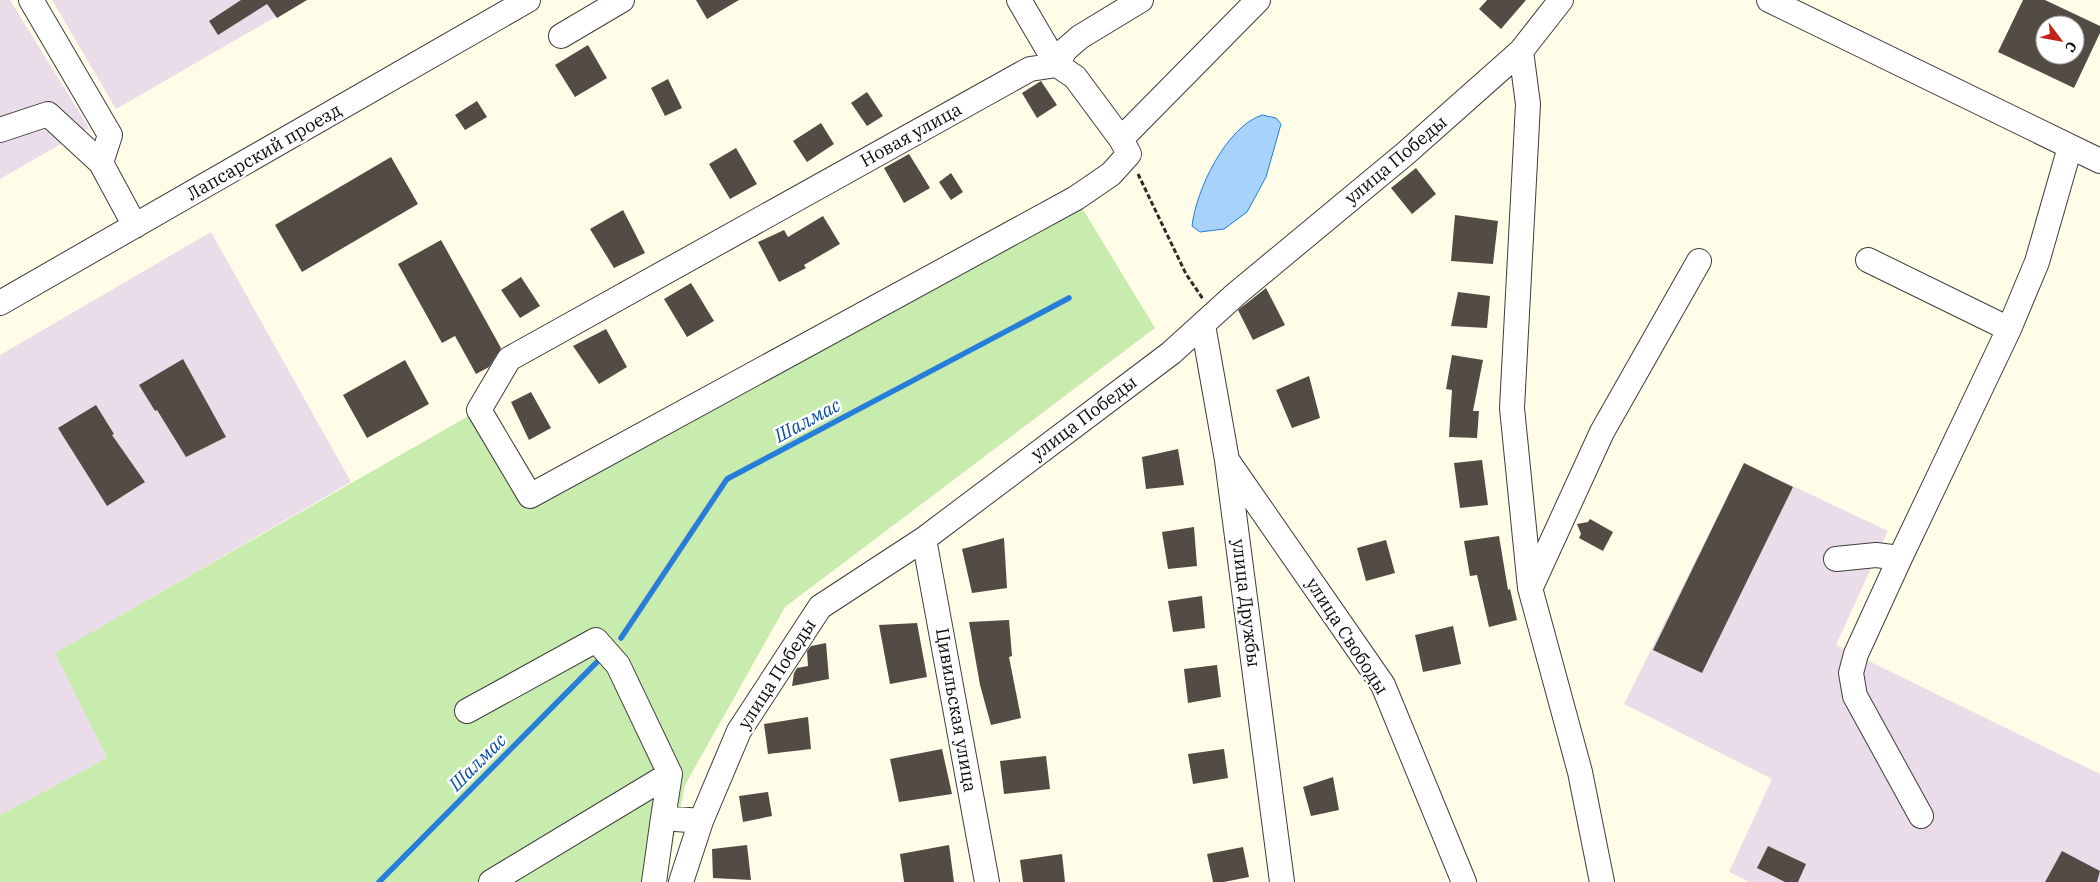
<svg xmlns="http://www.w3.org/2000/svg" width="2100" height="882" viewBox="0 0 2100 882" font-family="'IBM Plex Serif',serif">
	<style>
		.industrial { fill: #ebdcea }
		.green { fill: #c7ecad }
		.water { fill: #a6d2fc; stroke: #267eda }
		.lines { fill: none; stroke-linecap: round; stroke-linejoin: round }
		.stream { stroke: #267eda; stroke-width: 5.5 }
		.building { fill: #534c45; fill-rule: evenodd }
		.minor-casing { stroke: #3d3d3d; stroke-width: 26 }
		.path { stroke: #2c2c2c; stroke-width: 3; stroke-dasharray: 5 2.5; stroke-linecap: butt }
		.minor { stroke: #fff; stroke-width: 24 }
		.labels { text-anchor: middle; stroke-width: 5; stroke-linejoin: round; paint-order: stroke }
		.street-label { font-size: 18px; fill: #0a0a0a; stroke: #fff }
		.water-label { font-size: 19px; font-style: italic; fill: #0a50a5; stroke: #fff }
	</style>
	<rect width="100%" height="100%" fill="#fffde7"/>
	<path class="industrial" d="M0 0H10L89 128 0 179Z
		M52 0H305L116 109Z
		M211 232 351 482 56 653 107 758 0 815V355Z
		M1744 463 1888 531 1836 645 2100 774V882H1749L1729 872 1772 779 1624 704Z"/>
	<path class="green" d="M1076 198 1155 328 785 607 685 785 665 882H0V815L107 758 55 653 479 410 530 496Z"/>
	<path class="water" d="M1262 115 1276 118 1281 124 1266 177 1247 212 1224 229 1200 232 1192 226C1196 190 1226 127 1262 115Z"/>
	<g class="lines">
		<path class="stream" d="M621 638 727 479 1069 298
			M379 882 597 662"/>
	</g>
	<path class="building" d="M241 0H307L277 18 267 4 218 35 209 21Z
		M696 0H739L707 19Z
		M1487 0H1526L1501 29 1479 9Z
		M2023 0H2045L2100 26V33L2074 88 1998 52ZM2045 25H2075V55H2045Z
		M588 45 607 78 575 97 555 65Z
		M668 79 682 108 665 116 651 88Z
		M1041 81 1057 105 1037 118 1022 93Z
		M867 92 883 116 867 126 851 103Z
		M477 101 487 117 465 130 455 115Z
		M821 123 834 144 807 162 793 141Z
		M736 148 757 184 730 199 709 164Z
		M909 154 930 188 904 203 884 168Z
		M391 157 418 204 302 272 275 225Z
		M1416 168 1436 194 1412 214 1391 188Z
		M951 173 963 192 951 200 939 182Z
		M623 210 645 253 614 268 590 229Z
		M1455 215 1498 221 1493 264 1451 261Z
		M823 216 840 244 804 265 806 268 779 282 758 242 784 230 788 237Z
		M441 240 501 348 489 367 476 374 455 336 442 343 398 264Z
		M521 277 540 306 520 318 501 290Z
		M691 283 714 321 687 337 664 299Z
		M1266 288 1285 325 1253 340 1238 310Z
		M1458 292 1490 296 1487 328 1451 326Z
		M606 329 627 367 599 384 573 346Z
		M1452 355 1483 360 1473 411H1479L1477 438 1449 437 1452 390 1446 389Z
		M183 359 226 437 186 457 157 410 155 411 139 385Z
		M405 360 429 404 367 438 343 395Z
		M1309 376 1320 418 1292 428 1276 390Z
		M531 392 551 428 529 440 511 402Z
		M96 405 114 434 112 435 145 482 107 506 58 428Z
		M1178 449 1184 485 1146 489 1142 457Z
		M1482 460 1488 505 1460 508 1454 463Z
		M1744 463 1793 487 1702 673 1653 650Z
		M1590 519 1613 532 1603 551 1579 538 1581 534 1577 524 1588 522Z
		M1194 527 1197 566 1168 569 1162 532Z
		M1499 536 1508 590 1510 589 1517 620 1489 627 1477 575 1470 576 1464 541Z
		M1004 538 1007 588 972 593 962 549Z
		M1386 540 1395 573 1366 581 1357 548Z
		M1202 596 1205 628 1173 632 1168 601Z
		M1009 620 1012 656 1009 657 1021 718 991 725 980 685 969 622Z
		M917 623 927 677 890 684 879 625Z
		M1453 626 1461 664 1423 672 1415 635Z
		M826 643 829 679 792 686 794 673 797 668 808 666 807 651 811 646Z
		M1217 665 1221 697 1188 703 1184 669Z
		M808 717 811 749 768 754 764 724Z
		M942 749 952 794 899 802 890 759Z
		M1224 749 1228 778 1193 784 1188 754Z
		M1046 756 1050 789 1004 794 1000 761Z
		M1333 777 1339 810 1311 816 1303 787Z
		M768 792 772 816 743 822 739 796Z
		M747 845 751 880 713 878 712 849Z
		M949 845 954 882H904L900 854Z
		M1768 846 1806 864 1798 882H1785L1757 868Z
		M1243 847 1249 877 1224 882H1213L1207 854Z
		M2062 851 2100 871 2097 882H2045Z
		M1062 854 1065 882H1023L1020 860Z"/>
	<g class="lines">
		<defs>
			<path id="minor" d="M31 0 110 135 101 163 135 226
				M1019 0 1057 65
				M1769 0 2100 161
				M561 36 622 0
				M1521 51 1528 104 1512 408 1530 588 1580 772 1602 882
				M1057 65 1075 77 1121 139 1129 154 1111 174 1076 198 530 496 479 410 509 359 1030 69Z
				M1057 65 1065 50 1080 37 1141 0
				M0 130 48 114 101 163
				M1121 139 1258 0
				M1868 260 2009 329
				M0 303 528 0
				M1203 325 1227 460 1282 882
				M1229 463 1383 685 1464 882
				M924 539 987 882
				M1836 559 1876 555 1900 558
				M1531 587 1602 432 1699 261
				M467 711 596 640 618 665 670 774 663 818 701 821
				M1921 816 1855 696 1851 673 1856 654 1900 558 2009 329 2037 262 2070 147
				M491 882 670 774
				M654 882 663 818
				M681 882 701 821 739 731 820 607 924 539 1171 353 1236 294 1406 153 1521 51 1561 0"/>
		</defs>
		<use href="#minor" class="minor-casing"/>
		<path class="path" d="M1138 174 1186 274 1203 299"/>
		<use href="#minor" class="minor"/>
	</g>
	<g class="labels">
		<g class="street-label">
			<text transform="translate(911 135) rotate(-29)" y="6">Новая улица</text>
			<text transform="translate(264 152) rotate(-30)" y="6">Лапсарский проезд</text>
			<text transform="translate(1396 160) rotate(-40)" y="6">улица Победы</text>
			<text transform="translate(1084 418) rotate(-37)" y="6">улица Победы</text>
			<text transform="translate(1246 603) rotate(83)" y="6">улица Дружбы</text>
			<text transform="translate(1347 636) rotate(57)" y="6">улица Свободы</text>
			<text transform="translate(777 674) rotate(-57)" y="6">улица Победы</text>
			<text transform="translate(956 710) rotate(80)" y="6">Цивильская улица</text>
		</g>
		<g class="water-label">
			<text transform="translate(807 420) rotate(-28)" y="7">Шалмас</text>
			<text transform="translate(477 762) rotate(-45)" y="7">Шалмас</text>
		</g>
	</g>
	<g transform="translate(2060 40) rotate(122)"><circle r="24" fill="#ffffff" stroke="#9d9d9d"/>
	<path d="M0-4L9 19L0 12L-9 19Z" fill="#c52217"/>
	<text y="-8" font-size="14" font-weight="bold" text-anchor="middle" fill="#0a0a0a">С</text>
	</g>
</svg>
